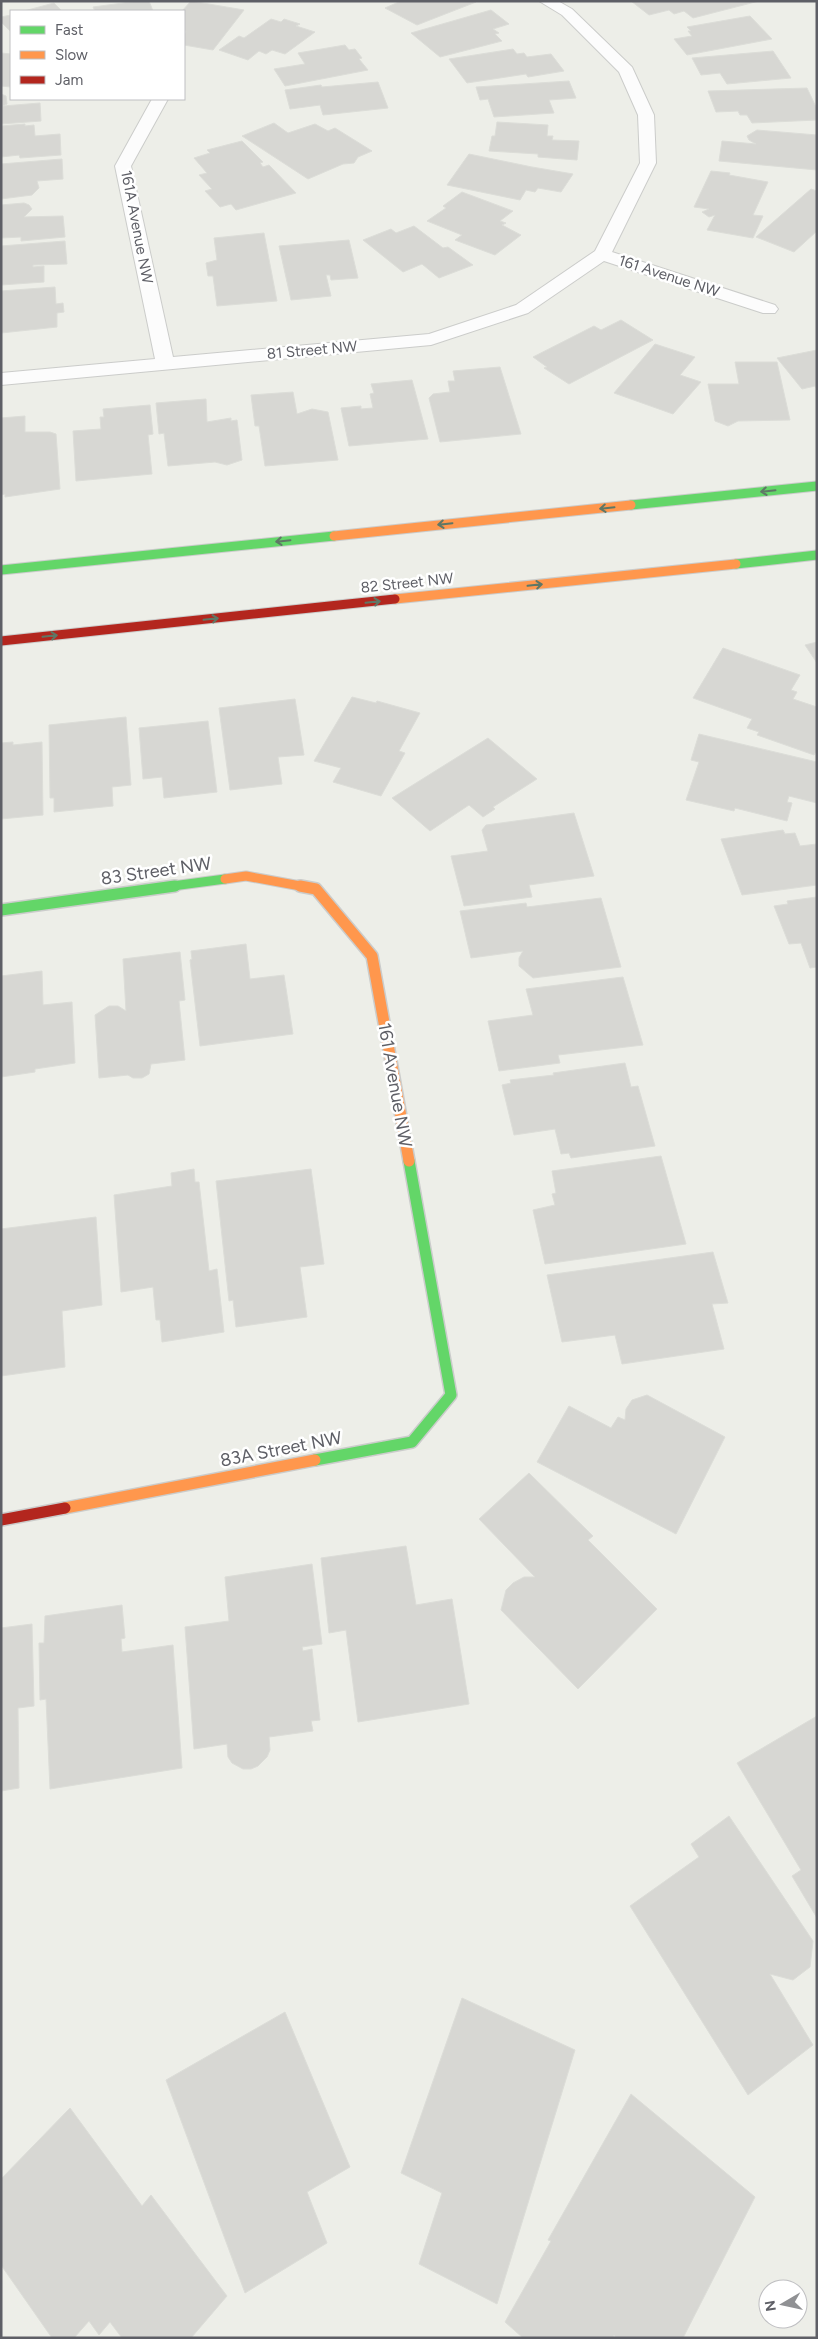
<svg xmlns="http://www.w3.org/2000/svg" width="818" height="2339" viewBox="0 0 818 2339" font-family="Figtree,sans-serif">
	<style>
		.building { fill: #d7d7d3; stroke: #dcddd8 }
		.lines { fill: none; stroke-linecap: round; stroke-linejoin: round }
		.street-casing { stroke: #cbccca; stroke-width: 2 }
		.fast-far1-casing { stroke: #cbcccb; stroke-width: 11 }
		.fast-casing { stroke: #cbcccb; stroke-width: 14 }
		.slow-far1-casing { stroke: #cbcccb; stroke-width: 11 }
		.slow-casing { stroke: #cbcccb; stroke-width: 14 }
		.jam-far1-casing { stroke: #cbcccb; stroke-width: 11 }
		.jam-casing { stroke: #cbcccb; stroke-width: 14 }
		.street { fill: #fcfcfc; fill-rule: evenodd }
		.fast-far1 { stroke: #63d668; stroke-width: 9 }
		.fast { stroke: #63d668; stroke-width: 11 }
		.slow-far1 { stroke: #ff974d; stroke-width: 9 }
		.slow { stroke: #ff974d; stroke-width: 11 }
		.jam-far1 { stroke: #b3261e; stroke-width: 9 }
		.jam { stroke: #b3261e; stroke-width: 11 }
		.oneway { stroke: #5f7766 }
		.labels { text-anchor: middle; stroke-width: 5; stroke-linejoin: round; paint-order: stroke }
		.far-street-label { font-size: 15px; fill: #5e5f66; stroke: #fff }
		.street-label { font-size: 18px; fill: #5e5f66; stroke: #fff }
	</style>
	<rect width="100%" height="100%" fill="#edeee8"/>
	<path class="building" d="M138 1H149L153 11H95L93 7Z
		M191 1 244 10 213 50 184 45V35L186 31H184L182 11Z
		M401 1H474L476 2 417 25 385 8Z
		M631 1H759L693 18 684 11 674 14 669 10 649 15Z
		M54 3 62 11H24Z
		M491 10 509 24 493 29 499 33 495 34 502 41 440 57 411 33Z
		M11 15V32L1 22V17Z
		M750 16 772 39 687 55 674 39 692 36 688 31H691L687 27Z
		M271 19 281 22 284 19 300 24 296 26 315 32 285 54 272 50 266 54 259 51 248 60 219 50 239 36 244 38Z
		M345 45 349 50 355 49 362 58 359 59 368 70 285 86 274 69 305 64 298 53Z
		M513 49 517 54 524 53 527 57 551 54 564 71 528 77 526 74 467 83 449 59Z
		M773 51 791 78 727 84 720 73 701 75 692 58Z
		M1 53 11 54V87L1 86Z
		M569 81 576 98 549 100 554 113 494 117 488 99 480 100 476 87Z
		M378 82 388 108 323 115 320 105 290 109 285 90 321 85 322 87Z
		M807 88 817 109V120L752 123 747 115H740L738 111 716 112 708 91Z
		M1 94 6 96 7 104 3 106 40 103 41 121 1 124Z
		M497 122 548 125 547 136H553L552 140 579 141 577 160 538 157V154L489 151 492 136H495Z
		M274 123 288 133 315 124 328 131 335 128 372 151 358 157 354 163 343 164 308 179 242 136Z
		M25 124V126L34 125 35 136 60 134 61 155 20 158 19 155 1 157V126Z
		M757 130 817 135V170L719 161 722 141 756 144 749 140 747 136Z
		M242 141 263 162 260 163 263 167 269 165 296 193 236 210 231 204 220 207 205 191 212 189 199 175 207 173 194 158 210 153 207 150Z
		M469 154 532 167 573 174 561 192 538 188 535 192 526 190 520 200 447 185Z
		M62 159 63 179 37 181 39 188 32 195 1 199V164Z
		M711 171 730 173 729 175 768 182 753 215 763 216 753 238 707 230 715 215 709 217 702 212 709 209 694 207Z
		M811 189 817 191V231L794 252 756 237Z
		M462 192 513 211 500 221 506 223 502 225 521 235 495 255 455 240 462 235 427 221 446 208 443 206Z
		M24 203 29 205 32 209 24 217 63 216 65 237 21 241V237L1 238V205Z
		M414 226 443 248 448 247 473 265 439 278 422 264 403 272 363 240 391 229 396 233Z
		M264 233 277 301 217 306 213 276H208L206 263 217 260 214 238Z
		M349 240 358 278 331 280 330 275H326L331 296 291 300 279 246Z
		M65 241 67 264 33 265V267L44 266V282L1 285V246Z
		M55 287 56 304 63 303 64 312 57 313V327L1 333V291Z
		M621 320 653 340 569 384 544 368 547 367 533 357 594 326 601 330Z
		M655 344 695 357 680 375 701 382 673 414 614 393Z
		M817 350V389L815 386 802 389 777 358Z
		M735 362H777L790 420 738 421 728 426 715 421 708 384H739Z
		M500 367 521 434 440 442 429 398 433 394 450 392 448 381H455L453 371Z
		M412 380 428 439 349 446 341 408 361 406V409L373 408 370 394 374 393 371 384Z
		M293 392 297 414 312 409 328 412 338 460 265 466 259 426H255L251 395Z
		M206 399 207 422 231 418V421L237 420 242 460 227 465 215 462 168 466 164 433 159 434 156 403Z
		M150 405 153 434 148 435 152 474 76 481 73 431 101 429 100 417H104L103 409Z
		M25 416V432H50L56 434 60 489 5 497V494L1 495V418Z
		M817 642V663L805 645Z
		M723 648 800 675 791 690 797 692 793 699 817 707V750L814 755 757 735 759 732 747 728 752 719 693 698Z
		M352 697 376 703 377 701 420 713 399 751 405 753 381 796 333 782 341 768 314 761Z
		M295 699 304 755 278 757 282 784 230 790 219 708Z
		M126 717 131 785 112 787 113 806 54 812V798H50L49 725Z
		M208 721 217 792 164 798 162 777 143 779 139 728Z
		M699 734 817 762V803L789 796 787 802 792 803 787 821 735 808 734 811 686 800 699 762 691 760Z
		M488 738 537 779 493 807 495 809 483 817 469 805 430 831 392 798Z
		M13 742V745L42 742 43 815 1 819V743Z
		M574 813 594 876 529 885 532 897 464 906 451 856 488 851 482 830 486 825Z
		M783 830 785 834 795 833 800 846 817 844V885L742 895 721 839Z
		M817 897V967L810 968 801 943 789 944 774 906 788 904 787 901Z
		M601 898 621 967 533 978 519 966V958L523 951 471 958 460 911 526 903 527 907Z
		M246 944 250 979 284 975 293 1034 200 1046 190 960 192 959 191 951Z
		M180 952 185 1000 179 1001 185 1060 151 1064 149 1074 142 1078H133L128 1075 99 1078 95 1015 109 1006H118L126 1011 123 959Z
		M42 971 43 1005 72 1002 75 1063 35 1069V1072L1 1077V976Z
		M623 977 643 1045 558 1055 560 1063 499 1071 488 1021 533 1015 526 989Z
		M625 1063 631 1087 638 1086 655 1146 571 1158 569 1153 561 1154 555 1129 514 1135 502 1085 511 1083 510 1080 554 1075 553 1073Z
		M661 1156 686 1244 545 1264 533 1210 555 1205 552 1194 556 1193 552 1171Z
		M194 1169 195 1182H199L209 1271 217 1269 224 1332 162 1342 160 1320H156L153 1287 121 1292 114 1195 172 1186 171 1173Z
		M311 1169 324 1264 300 1267 307 1317 236 1327 233 1300 229 1301 216 1181Z
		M96 1217 102 1305 62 1311 65 1367 1 1376V1229Z
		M713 1252 728 1303 712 1304 724 1349 622 1364 615 1335 562 1342 547 1275Z
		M647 1395 725 1437 676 1534 537 1462 569 1406 611 1428 618 1417 625 1420 626 1409 632 1400Z
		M529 1473 593 1536 588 1540 657 1609 578 1689 501 1610 506 1590 513 1583 524 1577H535L479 1519Z
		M406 1546 416 1605 452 1599 469 1704 358 1722 346 1630 329 1633 321 1558Z
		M312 1564 322 1644 302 1647 303 1651 312 1649 320 1720 311 1721 313 1731 269 1737 270 1750 267 1757 258 1766 251 1769H243L232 1763 228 1757 227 1744 194 1749 185 1627 229 1621 225 1577Z
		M122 1605 125 1638 121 1639 122 1652 173 1645 182 1768 50 1789 46 1699 40 1700 39 1643H44L45 1616Z
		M32 1624 34 1706 18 1708 19 1788 1 1791V1628Z
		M817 1716V1918L792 1876 801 1870 737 1763Z
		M729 1816 813 1941 810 1967 793 1980 770 1974 813 2045 748 2095 630 1906 699 1857 691 1844Z
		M462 1998 575 2050 497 2304 419 2264 442 2193 401 2173Z
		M285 2012 350 2167 307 2192 327 2243 245 2293 166 2080Z
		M631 2094 755 2197 683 2338H616L614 2335 613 2338H523L505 2322 551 2241 548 2240Z
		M70 2108 142 2206 151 2195 227 2296 191 2338H122L110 2322 99 2335 89 2321 74 2338H52L1 2265V2179Z"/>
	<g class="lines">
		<defs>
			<path id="street" d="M539 1H558L572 9 632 67 654 115 656 163 612 252 775 305 778 309 775 313H763L604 261 528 313 431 345 1 385V373L155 359 115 166 152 99H168L131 166 173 357 429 334 516 305 595 251 640 163 638 115 619 72 562 15Z"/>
			<path id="fast-far1" d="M631 505 817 486
				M736 564 817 555
				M1 570 334 536
				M165 887 225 879"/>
			<path id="fast" d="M1 910 175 886
				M315 1460 412 1442 451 1395 409 1161"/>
			<path id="slow-far1" d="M334 536 631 505
				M395 599 736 564
				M225 879 246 876 306 887"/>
			<path id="slow" d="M300 886 316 889 372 956 409 1161
				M65 1508 315 1460"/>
			<path id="jam-far1" d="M1 641 395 599"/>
			<path id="jam" d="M1 1520 65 1508"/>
		</defs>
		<use href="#street" class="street-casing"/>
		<use href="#fast-far1" class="fast-far1-casing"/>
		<use href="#fast" class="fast-casing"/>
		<use href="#slow-far1" class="slow-far1-casing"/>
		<use href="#slow" class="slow-casing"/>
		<use href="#jam-far1" class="jam-far1-casing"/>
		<use href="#jam" class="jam-casing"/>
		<use href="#street" class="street"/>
		<use href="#fast-far1" class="fast-far1"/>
		<use href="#fast" class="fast"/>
		<use href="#slow-far1" class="slow-far1"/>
		<use href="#slow" class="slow"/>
		<use href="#jam-far1" class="jam-far1"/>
		<use href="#jam" class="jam"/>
	</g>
	<defs><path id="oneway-shaft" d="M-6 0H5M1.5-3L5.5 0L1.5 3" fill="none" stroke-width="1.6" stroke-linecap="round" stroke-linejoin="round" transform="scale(1.25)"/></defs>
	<g class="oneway">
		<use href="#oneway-shaft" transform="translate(768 491) rotate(174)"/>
		<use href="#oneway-shaft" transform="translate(607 508) rotate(174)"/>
		<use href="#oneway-shaft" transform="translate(445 524) rotate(174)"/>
		<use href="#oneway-shaft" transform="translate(283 541) rotate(174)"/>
		<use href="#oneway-shaft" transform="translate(535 585) rotate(-6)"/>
		<use href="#oneway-shaft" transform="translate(373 602) rotate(-6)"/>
		<use href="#oneway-shaft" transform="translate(211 619) rotate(-6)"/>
		<use href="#oneway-shaft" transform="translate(50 636) rotate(-6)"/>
	</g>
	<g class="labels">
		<g class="far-street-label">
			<text transform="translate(137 227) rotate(79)" y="5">161A Avenue NW</text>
			<text transform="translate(669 276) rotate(18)" y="5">161 Avenue NW</text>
			<text transform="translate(312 350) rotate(-5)" y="5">81 Street NW</text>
			<text transform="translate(407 583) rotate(-6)" y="5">82 Street NW</text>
		</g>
		<g class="street-label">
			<text transform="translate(156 871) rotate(-8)" y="6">83 Street NW</text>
			<text transform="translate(395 1085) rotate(80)" y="6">161 Avenue NW</text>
			<text transform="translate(281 1449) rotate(-11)" y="6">83A Street NW</text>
		</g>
	</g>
	<rect width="818" height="2339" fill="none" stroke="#5e5f66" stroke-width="5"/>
	<rect x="10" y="10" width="175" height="90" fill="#ffffff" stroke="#bfbfc2"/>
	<rect x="20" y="26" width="25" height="8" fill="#63d668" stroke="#bfbfc2"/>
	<text x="55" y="35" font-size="15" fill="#5e5f66">Fast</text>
	<rect x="20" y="51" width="25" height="8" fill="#ff974d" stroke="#bfbfc2"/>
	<text x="55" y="60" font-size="15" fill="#5e5f66">Slow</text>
	<rect x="20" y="76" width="25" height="8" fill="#b3261e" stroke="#bfbfc2"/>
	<text x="55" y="85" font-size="15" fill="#5e5f66">Jam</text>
	<g transform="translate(783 2304) rotate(261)"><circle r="24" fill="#ffffff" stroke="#bfbfc2"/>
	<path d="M0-4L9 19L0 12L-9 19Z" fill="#909194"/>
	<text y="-8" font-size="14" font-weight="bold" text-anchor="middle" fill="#5e5f66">N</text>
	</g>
</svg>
